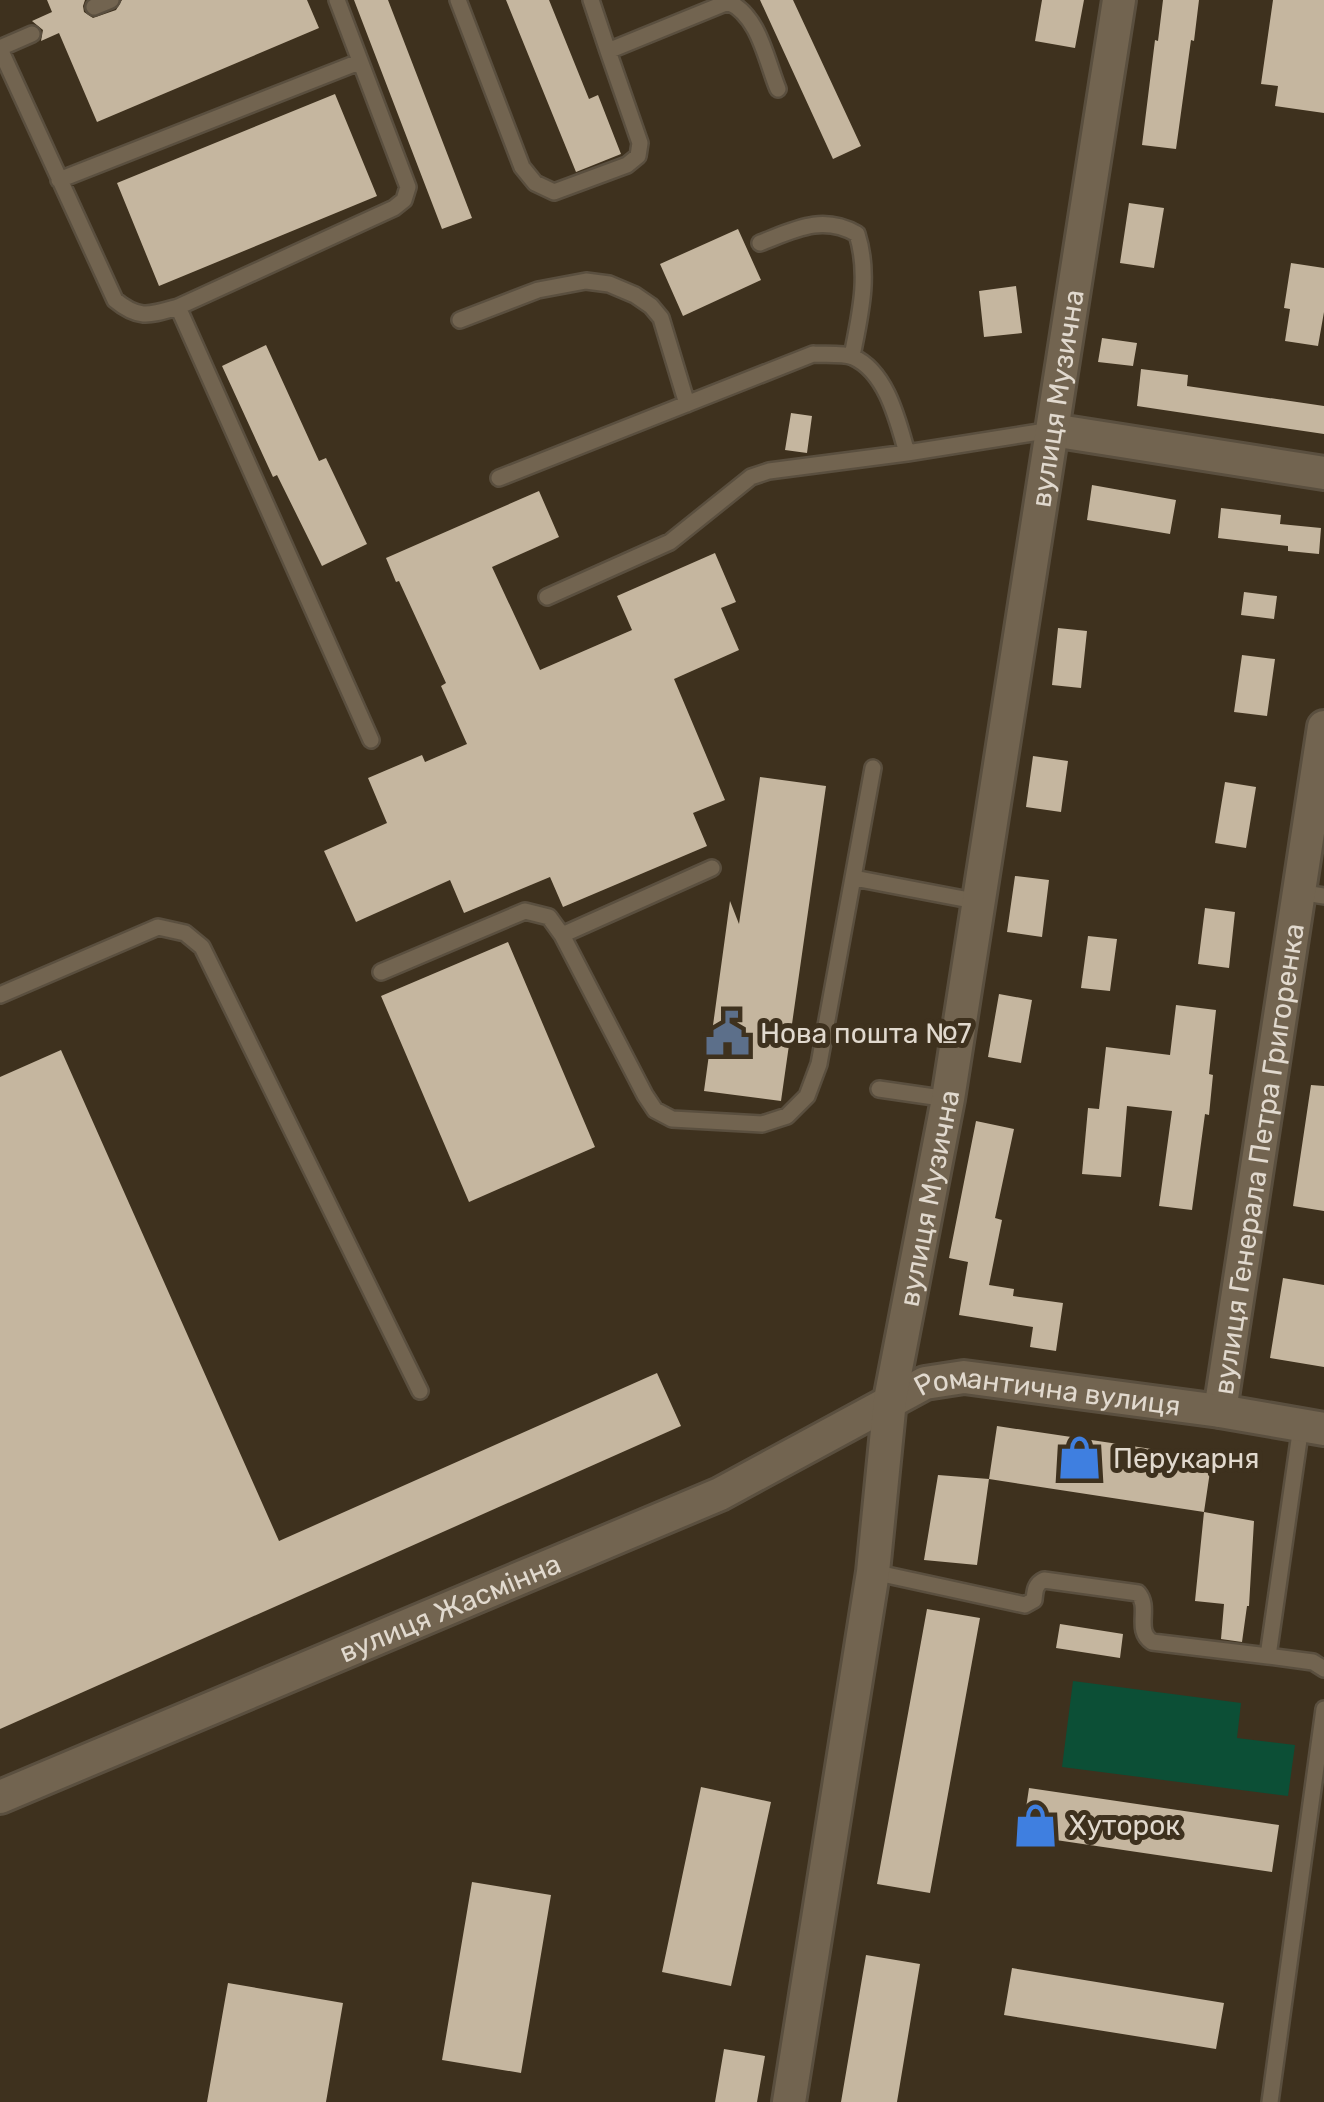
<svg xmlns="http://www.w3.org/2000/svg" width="1324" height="2102" viewBox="0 0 1324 2102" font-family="Rubik,sans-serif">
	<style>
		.green { fill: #0c4f36 }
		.building { fill: #c5b69f }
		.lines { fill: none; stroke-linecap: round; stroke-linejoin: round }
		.service-casing { stroke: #5a4f3f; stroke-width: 20 }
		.minor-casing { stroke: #5a4f3f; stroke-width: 38 }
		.service { stroke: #726450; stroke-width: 15 }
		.minor { stroke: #726450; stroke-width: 32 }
		.labels { text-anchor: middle; stroke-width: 10; stroke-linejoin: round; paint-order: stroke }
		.street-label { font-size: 28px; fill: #e1d9ce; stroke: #3e311e }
		.poi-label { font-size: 28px; fill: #e1d9ce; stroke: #3e311e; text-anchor: start }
	</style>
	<rect width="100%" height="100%" fill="#3e311e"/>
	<path class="green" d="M1073 1681 1241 1703 1237 1738 1295 1745 1288 1796 1062 1767Z"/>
	<path class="building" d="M47 0H85L83 6 84 12 93 18 116 10 122 0H307L319 28 97 122 59 33 41 41 43 30 32 21 52 12Z
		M354 0H388L472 218 442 229Z
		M506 0H549L589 99 598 95 621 154 576 172Z
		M760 0H793L861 146 833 159Z
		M1042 0H1084L1075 48 1035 41Z
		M1163 0H1199L1194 41 1191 40 1176 149 1142 145 1155 40 1158 41Z
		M1273 0H1324V113L1275 106 1278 86 1261 84Z
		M335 94 377 196 159 286 117 183Z
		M1129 203 1164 208 1154 268 1120 263Z
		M738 229 761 280 683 316 660 264Z
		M1291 263 1324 268V312L1318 346 1285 341 1290 309 1284 308Z
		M1016 286 1022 333 984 337 979 291Z
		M1102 338 1137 343 1133 366 1098 362Z
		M266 345 319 461 326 458 367 544 322 566 277 475 273 477 222 366Z
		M1141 369 1188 375 1187 386 1324 406V434L1137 406Z
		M791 413 812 416 807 453 785 450Z
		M1092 485 1176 500 1170 534 1087 520Z
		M539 491 559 537 492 567 540 670 632 630 617 596 715 553 736 602 721 608 739 650 674 679 725 800 693 813 707 846 563 907 550 877 464 913 450 880 356 922 324 851 387 823 368 778 422 755 425 762 467 744 441 686 446 683 399 581 396 582 386 558Z
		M1221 508 1281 515 1280 524 1321 528 1319 554 1288 551V546L1218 538Z
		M1244 592 1277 596 1274 619 1241 615Z
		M1058 628 1087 631 1081 688 1052 685Z
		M1242 655 1275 659 1267 716 1234 712Z
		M1033 756 1068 761 1061 812 1026 807Z
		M760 777 826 786 781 1101 704 1091 730 901 739 924Z
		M1225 782 1256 787 1246 848 1215 843Z
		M1015 876 1049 880 1042 937 1007 932Z
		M1205 908 1235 912 1229 968 1198 964Z
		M1088 936 1117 939 1110 991 1081 988Z
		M508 942 595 1147 469 1202 381 996Z
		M999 994 1032 1000 1021 1063 988 1057Z
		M1176 1005 1216 1010 1209 1074 1213 1075 1209 1115 1205 1114 1192 1210 1159 1206 1172 1111 1127 1106 1121 1177 1082 1174 1088 1108 1099 1109 1106 1047 1170 1055Z
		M61 1050 279 1541 657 1373 681 1426 0 1729V1077Z
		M1311 1085 1324 1086V1211L1293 1206Z
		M976 1121 1014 1129 995 1218 1002 1220 989 1285 1014 1289 1013 1296 1063 1303 1056 1351 1030 1347 1033 1327 959 1315 968 1262 949 1258Z
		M1283 1278 1324 1285V1367L1270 1358Z
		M997 1426 1212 1458 1204 1512 989 1479Z
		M938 1475 989 1479 977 1565 924 1560Z
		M1204 1512 1254 1521 1249 1606H1247L1242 1642 1221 1639 1224 1604 1195 1601Z
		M927 1609 980 1618 930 1893 877 1884Z
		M1060 1624 1123 1634 1120 1658 1056 1648Z
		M701 1787 771 1802 731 1986 662 1972Z
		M1029 1788 1279 1825 1272 1872 1022 1835Z
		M472 1882 551 1895 521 2073 442 2060Z
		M866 1955 920 1964 897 2102H841Z
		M1012 1968 1224 2003 1216 2049 1004 2015Z
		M228 1983 343 2003 326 2102H207Z
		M724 2049 765 2056 757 2102H715Z"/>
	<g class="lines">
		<defs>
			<path id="service" d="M458 0 522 167 535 183 554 192 627 165 638 156 640 143 608 51
				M591 0 608 51 728 2C759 15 766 60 778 89
				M94 7 111 0
				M0 48 32 34
				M0 49 115 300C139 320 150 315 178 307L394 208 404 200 408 187 337 0
				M59 180 359 62
				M760 243C794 230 822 214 857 234 870 275 860 315 852 356
				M178 307 371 740
				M460 320 538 290 586 281 609 284 635 295 651 306 661 318 687 404
				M499 478 813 354C824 355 843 353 853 357 887 372 898 422 907 453
				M547 597 670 542 751 477 769 471 907 453 1052 430
				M854 878 980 902
				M1299 892 1324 896
				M562 935 712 868
				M381 972 525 911 549 917 562 935 645 1095 655 1110 672 1119 762 1124 787 1116 807 1096 819 1064 873 768
				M0 995 158 927 185 933 202 947 420 1391
				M879 1089 948 1099
				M1301 1426 1268 1656 1313 1662 1324 1669
				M873 1572 1025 1605 1034 1600C1035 1591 1035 1584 1044 1580L1138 1593C1151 1608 1134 1630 1152 1642L1268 1656
				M1270 2102 1324 1709"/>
			<g id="minor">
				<path d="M1052 430 1324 473"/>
				<path id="s1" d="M1220 1411 1324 727"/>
				<path id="s2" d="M0 1797 720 1494 925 1383 964 1377 1220 1411 1324 1429"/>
				<path id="s3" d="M789 2102 873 1572 890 1400 948 1099 1119 0"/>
			</g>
		</defs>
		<use href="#service" class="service-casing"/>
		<use href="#minor" class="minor-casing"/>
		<use href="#service" class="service"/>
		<use href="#minor" class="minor"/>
	</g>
	<defs>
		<symbol id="civic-bare" viewBox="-9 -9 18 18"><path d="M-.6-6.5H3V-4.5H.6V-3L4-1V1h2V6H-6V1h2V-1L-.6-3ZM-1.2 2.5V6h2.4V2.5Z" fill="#5c6f8a" stroke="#3e311e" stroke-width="2.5" paint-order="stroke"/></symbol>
		<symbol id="shop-bare" viewBox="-9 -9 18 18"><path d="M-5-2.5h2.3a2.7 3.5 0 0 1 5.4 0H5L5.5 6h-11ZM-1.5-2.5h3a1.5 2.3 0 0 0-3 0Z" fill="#3f7fe0" stroke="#3e311e" stroke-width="2.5" paint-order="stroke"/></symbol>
	</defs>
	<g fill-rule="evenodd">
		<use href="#civic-bare" x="696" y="1002" width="63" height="63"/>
		<use href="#shop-bare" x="1048" y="1426" width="63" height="63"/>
		<use href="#shop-bare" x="1004" y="1794" width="63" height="63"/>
	</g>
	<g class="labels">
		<g class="street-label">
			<text dy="10" stroke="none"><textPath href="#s3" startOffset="1725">вулиця Музична</textPath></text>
			<text dy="10" stroke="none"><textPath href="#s1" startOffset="255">вулиця Генерала Петра Григоренка</textPath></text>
			<text dy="10" stroke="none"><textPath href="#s3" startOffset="915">вулиця Музична</textPath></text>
			<text dy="10" stroke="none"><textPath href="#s2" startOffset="1138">Романтична вулиця</textPath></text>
			<text dy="10" stroke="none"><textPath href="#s2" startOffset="488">вулиця Жасмінна</textPath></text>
		</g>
		<g class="poi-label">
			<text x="760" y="1043">Нова пошта №7</text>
			<text x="1113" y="1468">Перукарня</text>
			<text x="1069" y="1835">Хуторок</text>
		</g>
	</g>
</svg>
